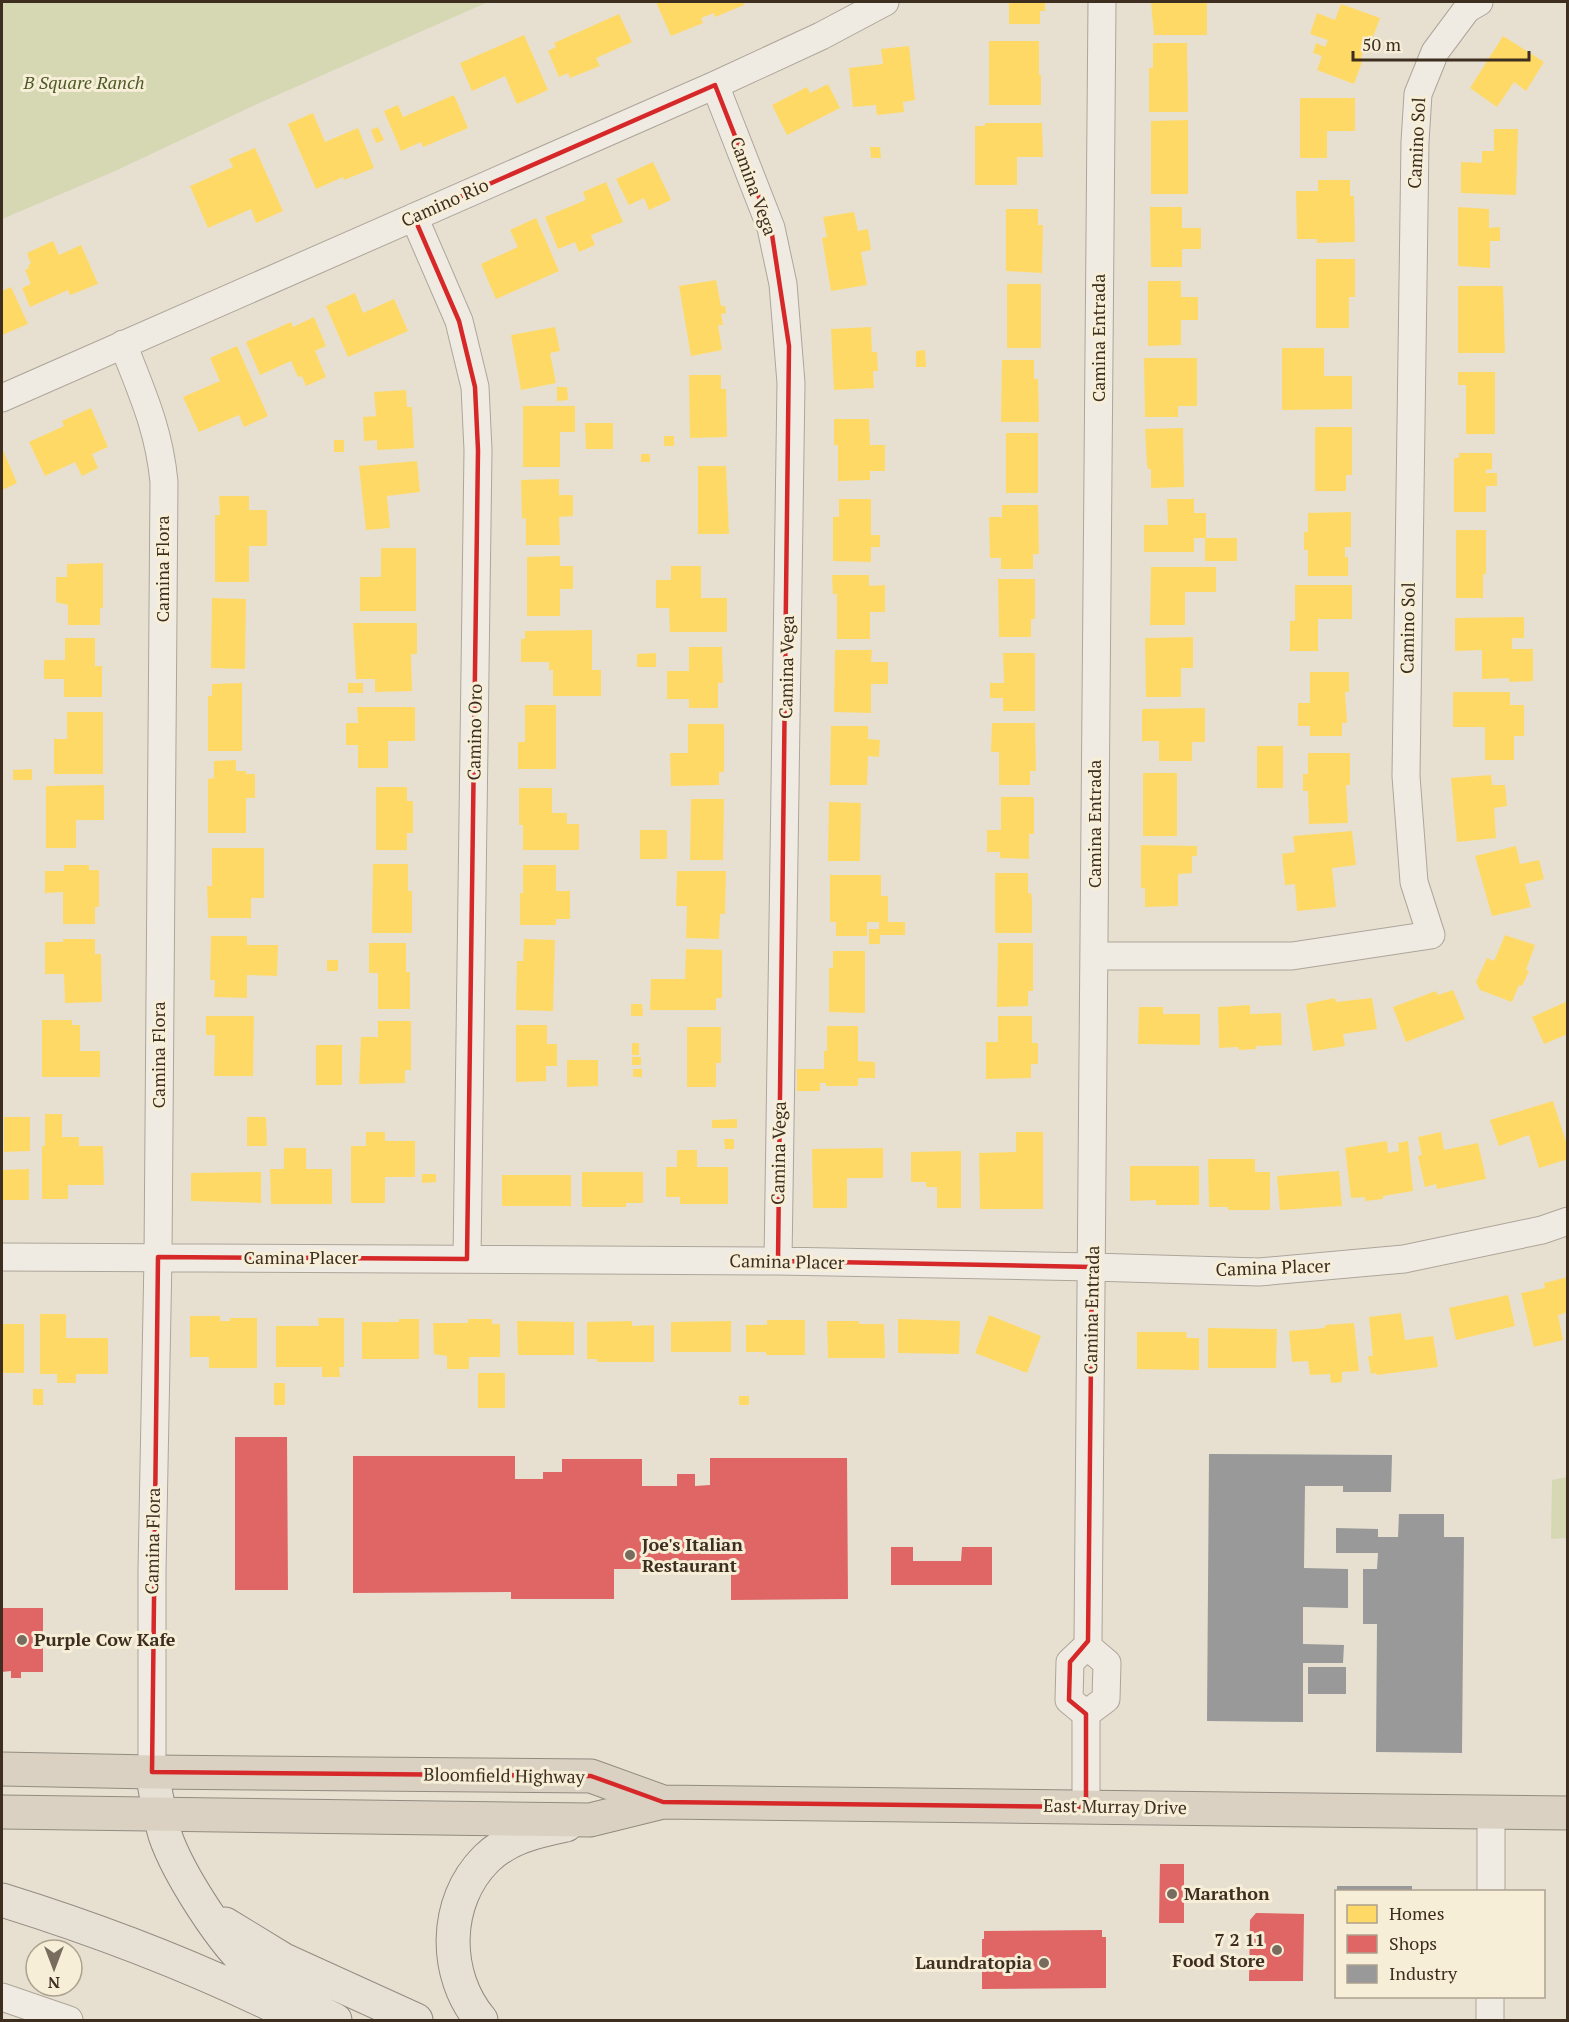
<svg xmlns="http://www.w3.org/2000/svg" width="1569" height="2022" viewBox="0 0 1569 2022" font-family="'PT Serif',serif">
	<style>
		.green { fill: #d6d7b3 }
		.homes { fill: #ffd966 }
		.shops { fill: #e06666 }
		.industry { fill: #999 }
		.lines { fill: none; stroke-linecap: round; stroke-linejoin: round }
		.street-casing { stroke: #ada599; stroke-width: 29 }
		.primary-casing { stroke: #928b80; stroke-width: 35 }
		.highway-casing { stroke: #928b80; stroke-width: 35 }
		.street { stroke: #efebe3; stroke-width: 27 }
		.primary { stroke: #e6e1d4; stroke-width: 33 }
		.highway { stroke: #dad1c2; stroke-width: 33 }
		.marked { fill: none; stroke: #d62828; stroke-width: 4.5; stroke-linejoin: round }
		.poi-dot { fill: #786c5e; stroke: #f7eed8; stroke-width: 2 }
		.labels { text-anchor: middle; stroke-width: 6; stroke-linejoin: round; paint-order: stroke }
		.park-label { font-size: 18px; font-style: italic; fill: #4d5a26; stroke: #f7eed8 }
		.street-label { font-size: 18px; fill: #3d2e20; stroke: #f7eed8 }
		.poi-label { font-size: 18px; font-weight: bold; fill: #3d2e20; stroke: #f7eed8; text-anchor: start }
	</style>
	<rect width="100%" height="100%" fill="#e7e0d1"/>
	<path class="green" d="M2 2H488L255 105 113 172 2 219Z
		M1567 1477V1538L1551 1539 1552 1480Z"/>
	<path class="homes" d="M656 2H743L744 5 715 17 714 13 701 18 703 23 671 36Z
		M1009 2H1045V11H1040V24H1009Z
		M1151 2H1207V35H1154Z
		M1341 4 1380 18 1369 48 1364 47 1361 58 1363 59 1354 84 1317 70 1322 56 1313 53 1316 43 1325 47 1328 40 1310 34 1317 13 1335 20Z
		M619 14 632 42 596 58 600 66 570 78 568 73 559 77 548 51 556 47 554 43Z
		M524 35 548 90 517 104 505 76 472 91 460 63Z
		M1503 36 1544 62 1526 91 1514 82 1497 107 1470 88Z
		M989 41H1039V75H1041V105H989Z
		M1153 43H1187L1188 112H1149V68H1153Z
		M909 46 915 100 903 102 904 112 877 115 876 105 853 107 849 68 883 64 881 49Z
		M828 84 840 108 787 135 772 105 807 87 810 93Z
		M454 95 468 128 423 147 421 142 401 151 384 111 398 105 403 117Z
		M1300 98H1355V131H1327V158H1300Z
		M313 113 325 142 358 128 374 168 344 180 343 177 316 189 288 124Z
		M1188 120V194H1151V121Z
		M985 123H1042L1043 157H1017V185H975V126H985Z
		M378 127 384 140 376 143 371 130Z
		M1494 129H1518L1516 195 1461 193V162L1482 163V151H1494Z
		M870 147H880L881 158H871Z
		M255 148 283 211 256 223 251 209 208 228 190 186 233 167 229 159Z
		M653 162 671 200 649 210 644 198 629 205 616 179Z
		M1318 180H1350V196H1354L1355 242 1317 243V239H1297L1296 191H1318Z
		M606 182 623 222 591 235 595 245 579 252 575 242 558 249 545 217 586 200 583 192Z
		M1150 207H1182V228H1201V249H1182V267H1151Z
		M1458 207 1489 209V228L1500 227V241H1490V268L1458 266Z
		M1006 209H1038V225H1043L1042 273 1006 271Z
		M854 212 858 231 868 229 871 250 861 252 867 285 831 291 822 238 827 237 823 217Z
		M536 218 559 271 496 299 481 264 518 247 510 230Z
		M53 241 59 255 81 245 98 284 70 295 68 290 30 307 22 288 31 284 25 270 29 268 28 265 31 264 27 253Z
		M1316 259H1355V297H1349V328H1316Z
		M716 280 721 306H725L726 313 721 314 723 325H718L722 350 691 356 679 286Z
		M1148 281H1181V297H1198V320H1181V345L1148 346Z
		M1007 284H1041V348H1007Z
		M1458 286H1503L1505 353H1458Z
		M11 287 28 324 2 335V291Z
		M355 293 363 313 394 299 408 331 348 357 326 306Z
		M314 317 326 346 315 351 326 377 306 386 302 376 298 377 291 361 260 375 246 342 291 322 293 327Z
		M555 327 560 351 550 353 556 383 521 390 511 335Z
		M871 327 872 352H877L878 371H873L874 388 834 390 831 329Z
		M237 346 268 416 244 427 239 415 199 432 183 397 220 381 210 358Z
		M1282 348H1324V376H1352V409L1282 410Z
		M925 350 926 367H916V351Z
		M1144 358H1197V406H1178V417H1145Z
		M1002 360H1034V379H1038L1039 422H1001Z
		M1458 372H1495V434H1466V385H1458Z
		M689 375H721V389H726L727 437 690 438Z
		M557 387H567L568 400 557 401Z
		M406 390 407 407H412L414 448 377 450V440L364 441 363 417 376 416 374 392Z
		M523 406H575V432H560V467H523Z
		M91 408 108 447 92 454 98 468 82 476 75 462 45 476 29 442 64 426 62 421Z
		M834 419H869L870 445H885V471H870V480L838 481V445H834Z
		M585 423H613V449H586Z
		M1315 427H1352V475H1346V491H1315Z
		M1183 428 1184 487 1151 488V469H1148L1147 464 1145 429Z
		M1006 433H1038V493H1006Z
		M664 436H674V446H664Z
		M334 440H344V452H334Z
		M2 448 17 483 2 490Z
		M1459 453H1492V469L1486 470V473H1497V486H1486V512H1454V458H1459Z
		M641 454H650V462H641Z
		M417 461 420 492 387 496 390 528 366 530 359 466Z
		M698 466H726L729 534H698Z
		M559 479V495H573V516L559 517 560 545H526V518L522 519 521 480Z
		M219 496H249V510H267V546H249V582H215V515H220Z
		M839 499H871V535H880V547H871V562L833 561V517H839Z
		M1167 499H1194V513H1206V538H1237V561H1205V538H1194V552H1144V525H1168Z
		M1002 505H1038L1039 554H1033V569H1001V558H990L989 517H1002Z
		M1351 512V547H1345V557H1348V576H1308V550H1304V532H1308V513Z
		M1456 530H1486V574H1483V598H1456Z
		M381 548H416V611H360V577H381Z
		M560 556V566H573V589H560V616H527V557Z
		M103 563V608H100V625H68V605L56 602V577H67V564Z
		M671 566H701V598H727V632H670L669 608H656V580H671Z
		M1151 567H1216V592H1185V625H1150Z
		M832 575H869V586L885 585V612H870V639H837V594H833Z
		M998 579H1035V619H1031V637H999Z
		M1295 585H1352V619H1318V651H1290V621H1295Z
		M212 598 246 599 245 669 211 668Z
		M1524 617V638H1512V649H1533V681L1509 682V678L1482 679V650L1455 651V618Z
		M353 623H417V654H411L412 691 375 692V679H356Z
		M592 630V670H601V696H553V670H549V662H521V639H525V631Z
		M1193 637V668H1181V697H1146L1145 638Z
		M65 638H95V666H102V697H64V679H44V660H65Z
		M689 647H722L723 683H718V708H689V699H667V671H689Z
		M835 650H872L871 662H888V684H871V713L834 712Z
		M656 653V667H637V654Z
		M1003 653H1035V711H1003V698H990V683H1004Z
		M1310 672H1349V692H1345L1347 723H1342V736H1310V726H1298V703H1310Z
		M242 683V751H208V696H212V684Z
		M348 683H363V693H348Z
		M1453 692H1510V705H1524V736H1514V760H1485V727H1453Z
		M525 705H556V769H518V742H525Z
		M357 707H415V741H388V768H358V745H346V723H358Z
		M1205 708V742H1192V761H1159V741H1142V709Z
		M67 712H103V774H54V739H67Z
		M992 723H1035L1036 771H1030V785H999V752H991Z
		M688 724H724V772H719V785L671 786 670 753H688Z
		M831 726H868V739L880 740 879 757 868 756 867 785H830Z
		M1257 746H1283V788H1257Z
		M1308 753H1350V785H1346L1348 823 1309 824 1308 791H1303V774H1308Z
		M236 760V771H246V774H255V798H246V833H208V779L214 778V761Z
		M32 769V780H13V770Z
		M1143 773H1177V836H1143Z
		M1491 775 1492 785H1505L1507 806 1494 808 1496 838 1457 842 1451 778Z
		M104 785V820H76V848H46V786Z
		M376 787H407V801H413V833H407V850H376Z
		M519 788H552V813H567V824H579V850H523V825H519Z
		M1001 797H1034V834H1029V859L1000 858V852H987V830H1001Z
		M691 799H724L723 860H690Z
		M829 802 861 803 860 861H828Z
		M640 830H667V859H640Z
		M1352 831 1356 865 1332 868 1336 907 1297 911 1295 884 1285 885 1282 854 1295 852 1293 836Z
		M1141 845 1197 846V856H1192V873L1178 874V906L1145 907V888H1141Z
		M1516 846 1520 864 1539 860 1544 879 1525 884 1531 907 1492 916 1475 856Z
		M212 848H264V898H251V918H208L207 886H212Z
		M373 864H408V891H412V933H372Z
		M64 865H89V870H99V907H95V924H63V892L45 893V871H64Z
		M523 865H556V891H570V919H556V925H520V893H523Z
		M677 871H726L725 914H720L719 939 686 938 687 906H676Z
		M995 873H1028V893H1031L1032 900V933H995Z
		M830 875H881V896H888V922H905V935H880V944H869V929H879V922H867V936H836V922H830Z
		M1505 935 1535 945 1526 970 1529 971 1522 986 1519 985 1512 1002 1480 990 1476 982 1487 958 1494 961Z
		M211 936H247V945H278L277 976 247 975V998L214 997 215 980H210Z
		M63 939H95V954H101L102 1002 65 1003 64 974H45V942H63Z
		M524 939 555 940 553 1011 516 1010 517 961H523Z
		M369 943H406V972H410V1009H378V973H369Z
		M998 943H1033V991H1028V1006L997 1007Z
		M686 949 722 950V998H716V1010H650L651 979H685Z
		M833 951H865V1013L829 1012V968H833Z
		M327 960H338V971H327Z
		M1453 990 1465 1019 1406 1042 1393 1007 1436 991 1438 995Z
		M1335 998 1336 1002 1372 998 1377 1029 1343 1034 1345 1046 1313 1051 1306 1004Z
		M1568 1001V1034L1544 1044 1532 1017Z
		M631 1004H642L643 1016H631Z
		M1250 1005V1014L1281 1013 1282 1045 1256 1046V1049L1239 1050 1238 1047 1219 1048 1218 1007Z
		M1139 1007H1163V1014H1200V1045L1138 1044Z
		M206 1016H254L253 1076H214L215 1035H206Z
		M998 1016H1032V1043H1038V1064H1031V1078L986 1079V1042H998Z
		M42 1020H72V1025H80V1051H100V1077H42Z
		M378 1021H411V1070H405V1083L359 1084 361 1037H378Z
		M516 1025H547V1044H557V1066H546V1081L516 1082Z
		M827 1026H858V1061L875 1062V1078H858V1086H826V1083H820V1091H797V1069H824V1051H827Z
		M687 1027H721V1063H716V1087H687Z
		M632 1043H639V1055H632Z
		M316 1045H342V1085H316Z
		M632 1057H641V1065H632Z
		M567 1060H598V1086L567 1087Z
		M633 1069H642V1077H633Z
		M1553 1101 1568 1148V1159L1539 1168 1529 1135 1499 1146 1490 1120Z
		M45 1114H62V1137H79V1146H103L104 1185H68V1199H42V1146H45Z
		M4 1117H30V1151L4 1152Z
		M247 1117H266L267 1146H247Z
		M737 1119V1128H712V1120Z
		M366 1132H385V1141H415V1177H385V1203H351V1146H366Z
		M1016 1132H1043V1209H980L979 1153 1016 1152Z
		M1441 1132 1444 1150 1478 1143 1486 1179 1437 1189 1436 1184 1425 1187 1418 1156 1422 1155 1418 1137Z
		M724 1139H734V1149H725Z
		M1387 1141 1388 1153 1399 1151 1398 1143 1408 1141 1413 1191 1383 1196V1199L1365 1201V1197L1351 1198 1345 1148Z
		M284 1148H306V1169H332V1204H271L270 1169H284Z
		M883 1148V1178H847V1208H813L812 1149Z
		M677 1150H697V1167H728V1204H680V1197H666V1167H677Z
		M961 1151V1208H937V1187H926V1182H911V1152Z
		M1208 1159H1255V1172H1270V1210H1228V1207H1209Z
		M1130 1166H1199V1205H1156V1200L1130 1201Z
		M29 1169V1200H2V1170Z
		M1339 1171 1342 1206 1280 1210 1277 1176Z
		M261 1172V1203L191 1201V1173Z
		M582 1172H643V1203H626V1207H582Z
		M422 1174H436V1182L422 1183Z
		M502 1175H571V1206H502Z
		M1568 1277V1312L1558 1315 1563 1340 1534 1347 1521 1293 1545 1288 1544 1283Z
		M1508 1295 1515 1326 1456 1340 1449 1308Z
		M1401 1313 1405 1340 1433 1336 1438 1367 1377 1375 1376 1373 1371 1374 1368 1356H1373L1369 1317Z
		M40 1314H66V1338H108V1374H76V1383H57V1374H40Z
		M989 1315 1041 1336 1027 1373 975 1353Z
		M190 1316H220V1321H230V1318H257V1368H209V1357H190Z
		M318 1318H344V1367H339L340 1377H322V1367H276V1326H319Z
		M399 1319H419V1359H362V1322H399Z
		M468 1319H492V1324H500V1357H469V1369H447V1356L434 1354 433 1323H468Z
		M898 1319 960 1321 959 1354 898 1353Z
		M767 1320H805V1355H766V1352H746V1325H767Z
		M517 1321 574 1322V1355H518Z
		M632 1321V1326L654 1325V1362H597V1359H587V1322Z
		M731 1321V1352H671V1322Z
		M827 1321H859V1324H884L885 1358H828Z
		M1354 1323 1359 1371 1342 1372V1382L1331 1383 1330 1374 1310 1375 1308 1361 1292 1362 1289 1331 1325 1328V1325Z
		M2 1324H24V1373H2Z
		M1208 1328 1277 1329 1276 1368H1208Z
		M1137 1332H1186L1187 1338H1199V1370L1137 1369Z
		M478 1373H505V1408H478Z
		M274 1383H285V1405H274Z
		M33 1389H43V1405H33Z
		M739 1396H749V1405H739Z"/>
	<path class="shops" d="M235 1437H287L288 1590H235Z
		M353 1456H515V1479H543V1472H562V1459H642V1486H677V1474H695V1486L710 1485V1458H847L848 1599 731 1600V1569H614V1599H511V1592L353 1593Z
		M891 1547H913V1561H961L962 1547H992V1585H891Z
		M2 1608H43V1672H21V1678H11V1671L2 1672Z
		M1160 1864H1184V1923H1159Z
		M1256 1913 1304 1914 1303 1981H1249L1250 1920Z
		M1102 1930V1937H1106V1988L982 1989V1939H984V1931Z"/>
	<path class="industry" d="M1209 1454 1392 1455 1391 1492H1343V1486H1305L1304 1568 1348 1569V1608L1303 1607V1644L1344 1645 1343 1663H1303V1722L1207 1721Z
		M1399 1514H1444V1537H1464L1462 1753 1376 1752 1377 1624H1363V1569H1377L1378 1553H1336V1528L1378 1529V1537H1398Z
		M1308 1667H1346V1694H1308Z
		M1337 1886H1412V1892H1337Z"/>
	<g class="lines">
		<defs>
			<path id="street" d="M715 85 771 228 783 284 791 383 778 1261
				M414 217 459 321 475 387 478 450 467 1259
				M123 344C142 393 159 429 164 482L158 1257 152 1571V1772
				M2 398 715 85 821 36 885 2
				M1094 956H1292L1431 935 1414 882 1406 776 1415 142 1418 94 1435 52 1467 9 1479 2
				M2 1257 778 1261 1092 1267 1259 1272 1404 1259 1542 1230 1568 1221
				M1086 1714 1106 1699 1107 1663 1087 1646
				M1086 1807V1714L1069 1700 1070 1662 1087 1646 1088 1641 1102 2
				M1491 1892V1812
				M2 1997 69 2020
				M1490 2020V1996"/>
			<path id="primary" d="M152 1772C156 1793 159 1815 165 1835 178 1873 223 1944 253 1969 277 1990 306 2006 335 2020
				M2 1900C105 1932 206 1971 302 2020
				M225 1924 284 1960 416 2020
				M481 2020C443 1975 443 1902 486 1859 508 1837 538 1831 566 1825"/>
			<path id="highway" d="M2 1769 152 1772 591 1776 663 1802
				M2 1812 590 1820 663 1802 1568 1813"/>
		</defs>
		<use href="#street" class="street-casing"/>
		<use href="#primary" class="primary-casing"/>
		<use href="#highway" class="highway-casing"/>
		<use href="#street" class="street"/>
		<use href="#primary" class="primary"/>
		<use href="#highway" class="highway"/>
	</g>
	<path class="marked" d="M715 85 771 228 789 346 778 1261 1092 1267 1088 1641 1070 1662 1069 1700 1086 1714V1807L663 1802 591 1776 152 1772 158 1257 467 1259 478 450 475 387 459 321 414 217Z"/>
	<g class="poi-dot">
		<circle cx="630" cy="1555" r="6"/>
		<circle cx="22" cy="1640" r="6"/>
		<circle cx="1172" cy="1894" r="6"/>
		<circle cx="1277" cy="1950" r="6"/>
		<circle cx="1044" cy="1963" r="6"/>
	</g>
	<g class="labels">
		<g class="park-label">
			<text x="84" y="89">B Square Ranch</text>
		</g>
		<g class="street-label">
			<text transform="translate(1417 143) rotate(-87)" y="6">Camino Sol</text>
			<text transform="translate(753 186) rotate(70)" y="6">Camina Vega</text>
			<text transform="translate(445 203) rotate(-24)" y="6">Camino Rio</text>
			<text transform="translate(1099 338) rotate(-90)" y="6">Camina Entrada</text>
			<text transform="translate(163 569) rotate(-90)" y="6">Camina Flora</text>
			<text transform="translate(1408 628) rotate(-89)" y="6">Camino Sol</text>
			<text transform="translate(787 667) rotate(-89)" y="6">Camina Vega</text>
			<text transform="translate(475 732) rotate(-89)" y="6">Camino Oro</text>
			<text transform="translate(1095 824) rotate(-90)" y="6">Camina Entrada</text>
			<text transform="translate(159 1055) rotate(-90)" y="6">Camina Flora</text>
			<text transform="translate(779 1153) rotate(-89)" y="6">Camina Vega</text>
			<text x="301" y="1264">Camina Placer</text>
			<text transform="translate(787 1262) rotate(1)" y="6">Camina Placer</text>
			<text transform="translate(1273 1268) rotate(-2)" y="6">Camina Placer</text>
			<text transform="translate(1092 1310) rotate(-89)" y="6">Camina Entrada</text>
			<text transform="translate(153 1541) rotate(-89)" y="6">Camina Flora</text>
			<text transform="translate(504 1776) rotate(1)" y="6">Bloomfield Highway</text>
			<text transform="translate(1115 1807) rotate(1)" y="6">East Murray Drive</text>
		</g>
		<g class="poi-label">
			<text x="642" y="1551">Joe's Italian<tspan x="642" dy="21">Restaurant</tspan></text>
			<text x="34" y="1646">Purple Cow Kafe</text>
			<text x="1184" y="1900">Marathon</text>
			<text x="1265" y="1946" text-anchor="end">7 2 11<tspan x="1265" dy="21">Food Store</tspan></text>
			<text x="1032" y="1969" text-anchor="end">Laundratopia</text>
		</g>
	</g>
	<rect width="1569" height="2022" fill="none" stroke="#3d2e20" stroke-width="6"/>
	<rect x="1335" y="1890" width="210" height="108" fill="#f7eed8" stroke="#ada18e" stroke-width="1.5"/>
	<rect x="1347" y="1905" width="30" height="18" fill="#ffd966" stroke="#ada18e" stroke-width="1.5"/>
	<text x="1389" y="1920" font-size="18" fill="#3d2e20">Homes</text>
	<rect x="1347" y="1935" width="30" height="18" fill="#e06666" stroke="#ada18e" stroke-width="1.5"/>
	<text x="1389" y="1950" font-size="18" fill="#3d2e20">Shops</text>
	<rect x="1347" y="1965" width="30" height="18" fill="#999999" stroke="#ada18e" stroke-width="1.5"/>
	<text x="1389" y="1980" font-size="18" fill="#3d2e20">Industry</text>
	<g transform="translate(54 1968) rotate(180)"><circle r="28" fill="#f7eed8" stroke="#ada18e" stroke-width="1.5"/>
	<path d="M0-4.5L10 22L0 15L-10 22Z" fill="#786c5e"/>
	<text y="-9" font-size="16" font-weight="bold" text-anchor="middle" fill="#3d2e20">N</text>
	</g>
	<path d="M1353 51v9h176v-9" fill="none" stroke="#3d2e20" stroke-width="3"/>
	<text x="1362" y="51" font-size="18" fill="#3d2e20" stroke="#f7eed8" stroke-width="4.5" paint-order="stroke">50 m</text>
</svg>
